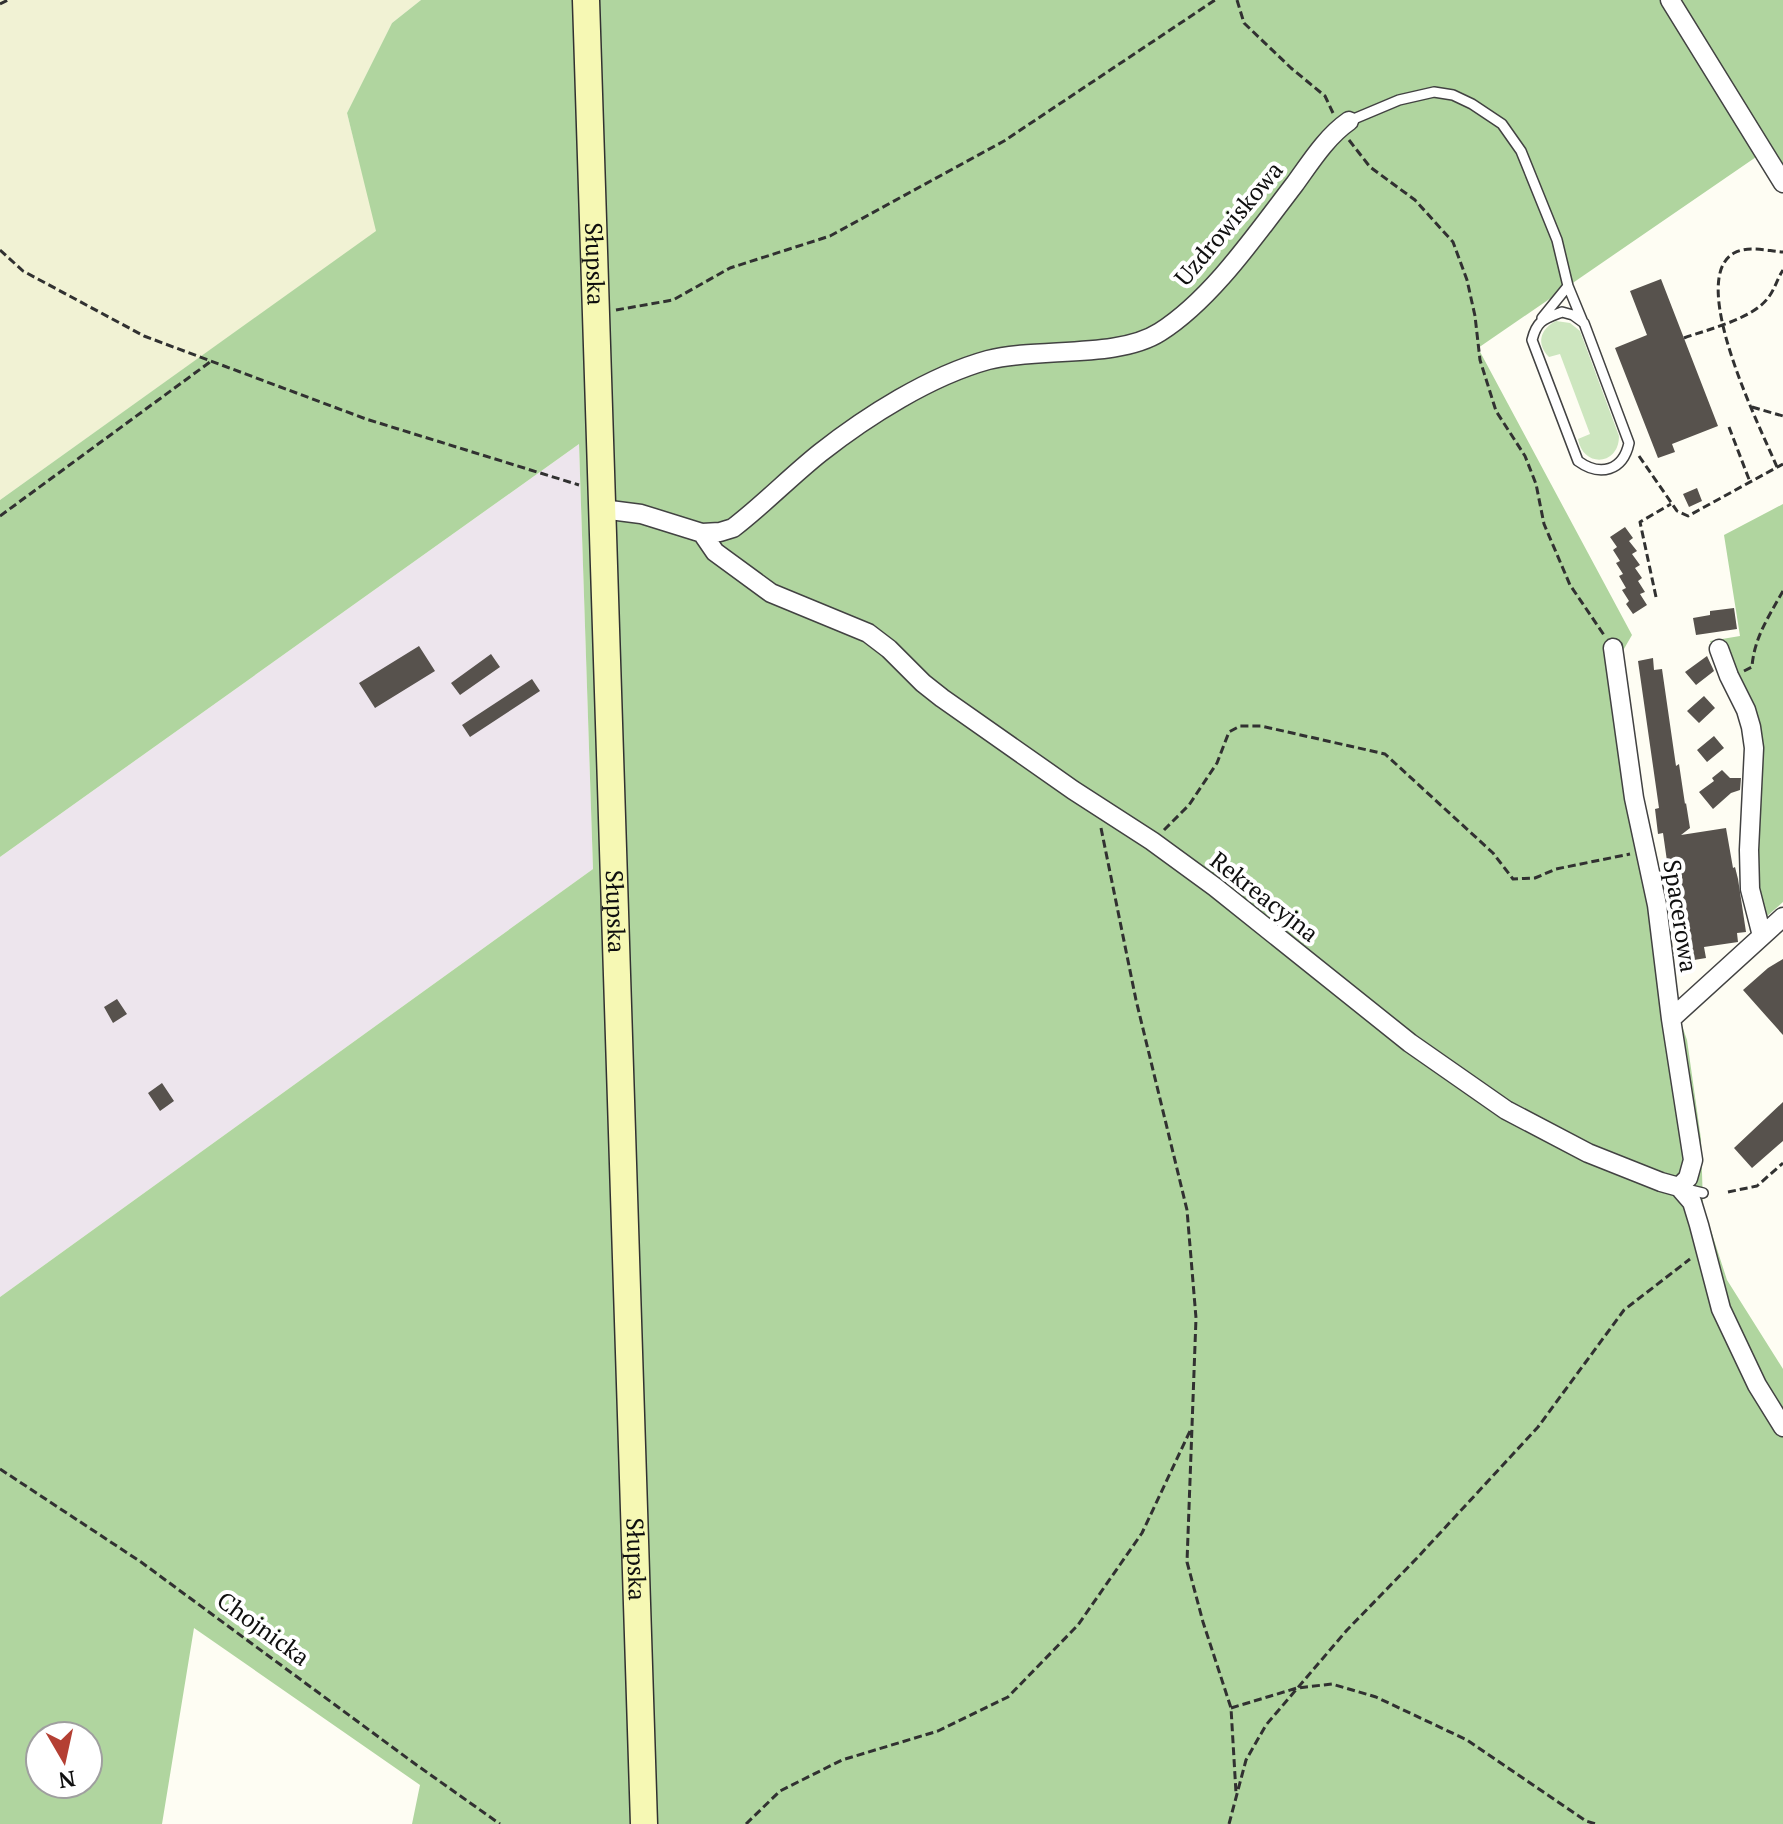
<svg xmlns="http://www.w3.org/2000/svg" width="1783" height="1824" viewBox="0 0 1783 1824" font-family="'PT Serif',serif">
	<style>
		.industrial { fill: #ede5ed }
		.farmland { fill: #f1f2d4 }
		.green { fill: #cde6bf }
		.forest { fill: #b0d59f; fill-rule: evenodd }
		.building { fill: #57524d }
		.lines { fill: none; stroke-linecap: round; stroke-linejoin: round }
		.lane-casing { stroke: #424242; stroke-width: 12 }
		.street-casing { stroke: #424242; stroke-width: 21 }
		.secondary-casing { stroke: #313131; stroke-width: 29 }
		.path { stroke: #313131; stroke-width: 3; stroke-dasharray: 8 4; stroke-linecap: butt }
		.lane { stroke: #fff; stroke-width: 9 }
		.street { stroke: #fff; stroke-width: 18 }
		.secondary { stroke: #f6f8b4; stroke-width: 26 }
		.labels { text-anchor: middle; stroke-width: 8; stroke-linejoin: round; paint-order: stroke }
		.street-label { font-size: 24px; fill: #0f0f0f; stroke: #fff }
	</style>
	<rect width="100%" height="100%" fill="#fefdf3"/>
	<path class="industrial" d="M579 444 593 869 0 1297V857Z"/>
	<path class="farmland" d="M0 0H421L392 23 347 113 377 231 0 500Z"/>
	<path class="green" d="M1556 321 1570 323 1580 331 1619 436C1619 466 1583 468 1578 439L1590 434 1560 354 1549 357C1536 344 1540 329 1556 321Z"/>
	<path class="forest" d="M421 0H1783V193L1759 155 1478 348 1632 635 1621 654 1623 668 1675 1005 1687 1040 1701 1139 1703 1206 1727 1280 1783 1369V1824H412L420 1785 194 1628 162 1824H0V1297L593 869 579 444 0 857V500L376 231 347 113 392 23ZM40 1736H88V1784H40Z
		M1783 504V902L1750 931 1744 889 1747 745 1745 720 1722 675 1710 641 1740 636 1724 535Z"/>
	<path class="building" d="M1661 279 1718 426 1672 444 1675 452 1658 458 1615 348 1647 335 1630 291Z
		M1697 488 1702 501 1689 507 1683 494Z
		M1625 527 1633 538 1629 541 1637 551 1632 554 1640 565 1635 568 1642 578 1638 581 1645 592 1640 594 1647 605 1633 614 1626 604 1629 601 1622 590 1626 588 1619 576 1623 574 1616 563 1620 561 1613 550 1617 547 1610 537Z
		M1734 608 1737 629 1696 635 1693 618 1710 615V611Z
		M419 646 435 671 375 708 359 683Z
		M491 654 500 667 460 695 451 683Z
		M1707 656 1714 671 1696 685 1685 672Z
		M1653 658 1654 670 1662 669 1676 766 1679 764 1685 804 1686 803 1690 828 1681 835 1726 828 1733 868 1735 867 1738 879 1746 932 1737 933 1738 942 1704 947 1706 958 1682 962 1673 901 1681 900 1677 874 1669 875 1663 833 1658 834 1655 809 1659 808 1638 661Z
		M532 679 540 691 470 737 462 725Z
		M1704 696 1715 708 1699 723 1687 711Z
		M1714 736 1724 748 1707 762 1697 750Z
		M1722 770 1730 778H1741L1740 790 1731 793 1713 809 1699 792 1714 781 1712 778Z
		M1783 959V1035L1743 990 1768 968Z
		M117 999 127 1014 113 1023 104 1007Z
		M162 1083 174 1101 160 1111 148 1093Z
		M1783 1102V1141L1752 1168 1734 1148Z"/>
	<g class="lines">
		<defs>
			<path id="lane" d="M1349 121 1399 100 1434 92 1453 95 1472 104 1502 124 1521 151 1557 240 1568 286 1582 320
				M1562 312 1573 315 1584 323 1629 443C1623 471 1600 477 1578 461L1532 340C1537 320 1544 319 1562 312Z
				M1542 318 1568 286
				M1682 1188 1703 1193"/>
			<path id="street" d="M1670 0 1783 183
				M602 509 641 514 702 533 715 552 771 593 868 633 889 649 923 683 942 698 1073 790 1152 841 1215 887 1410 1043 1506 1110 1588 1153 1661 1182 1679 1187 1692 1202 1699 1225 1721 1309 1757 1385 1783 1427
				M702 533 720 532 733 528C763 505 790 477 820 453 867 416 930 376 988 360 1039 347 1118 359 1160 332 1212 299 1257 233 1294 185 1310 163 1326 137 1349 121
				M1613 648 1634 798 1657 905 1671 1019 1693 1160 1688 1178 1679 1187
				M1719 649 1729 676 1746 710 1751 727 1754 748 1749 850 1750 889 1762 936
				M1671 1019 1783 917"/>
			<g id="secondary">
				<path id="s1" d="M586 0 644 1824"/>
			</g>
		</defs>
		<use href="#lane" class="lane-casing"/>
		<use href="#street" class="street-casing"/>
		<use href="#secondary" class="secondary-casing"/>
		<path class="path" d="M1237 0 1244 23 1291 68 1325 96 1333 113
			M0 4 8 0
			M1349 140 1370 167 1415 200 1453 242 1467 280 1475 316 1480 360 1496 411 1525 456 1536 484 1544 524 1570 585 1604 635
			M0 250 23 271 144 336 366 419 579 485
			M616 310 673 300 730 268 830 236 1004 141 1215 0
			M1684 338C1709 329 1752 319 1768 298 1775 289 1777 279 1783 270
			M1752 407 1783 416
			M1729 427 1750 482
			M1639 456 1677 511 1688 516 1783 464
			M1777 467C1761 429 1686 280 1734 253 1749 245 1767 251 1783 252
			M0 516 210 362
			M1656 597 1640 522 1671 504
			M1744 671 1752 667C1754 638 1769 616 1783 591
			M1101 828 1136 1000 1187 1210 1196 1318 1187 1562 1203 1622 1231 1708 1236 1793
			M1164 830 1189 805 1217 763 1229 732 1240 726H1261L1385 754 1493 853 1513 879 1535 878 1556 869 1630 854
			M1728 1192 1757 1186 1783 1163
			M0 1469 141 1562 418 1766 500 1824
			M1231 1708 1297 1688 1332 1684 1376 1697 1467 1740 1586 1821 1596 1824
			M746 1824 780 1791 842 1760 938 1731 1008 1697 1078 1625 1142 1533 1190 1431
			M1229 1824 1246 1760 1266 1725 1347 1630 1417 1558 1538 1427 1624 1310 1690 1259"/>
		<use href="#lane" class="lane"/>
		<use href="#street" class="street"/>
		<use href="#secondary" class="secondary"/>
	</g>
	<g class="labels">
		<g class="street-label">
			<text transform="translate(1229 224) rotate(-50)" y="8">Uzdrowiskowa</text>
			<text dy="8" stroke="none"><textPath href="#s1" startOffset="264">Słupska</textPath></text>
			<text transform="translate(1264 897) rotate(38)" y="8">Rekreacyjna</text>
			<text dy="8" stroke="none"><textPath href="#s1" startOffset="912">Słupska</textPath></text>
			<text transform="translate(1680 916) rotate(81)" y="8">Spacerowa</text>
			<text dy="8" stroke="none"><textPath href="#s1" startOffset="1560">Słupska</textPath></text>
			<text transform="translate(263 1629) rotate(36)" y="8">Chojnicka</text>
		</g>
	</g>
	<g transform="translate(64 1760) rotate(171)"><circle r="38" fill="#ffffff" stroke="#9f9f9f" stroke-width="2"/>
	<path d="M0-6L14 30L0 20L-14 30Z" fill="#b43f33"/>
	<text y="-12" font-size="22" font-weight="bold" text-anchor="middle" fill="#0f0f0f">N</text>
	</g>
</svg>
